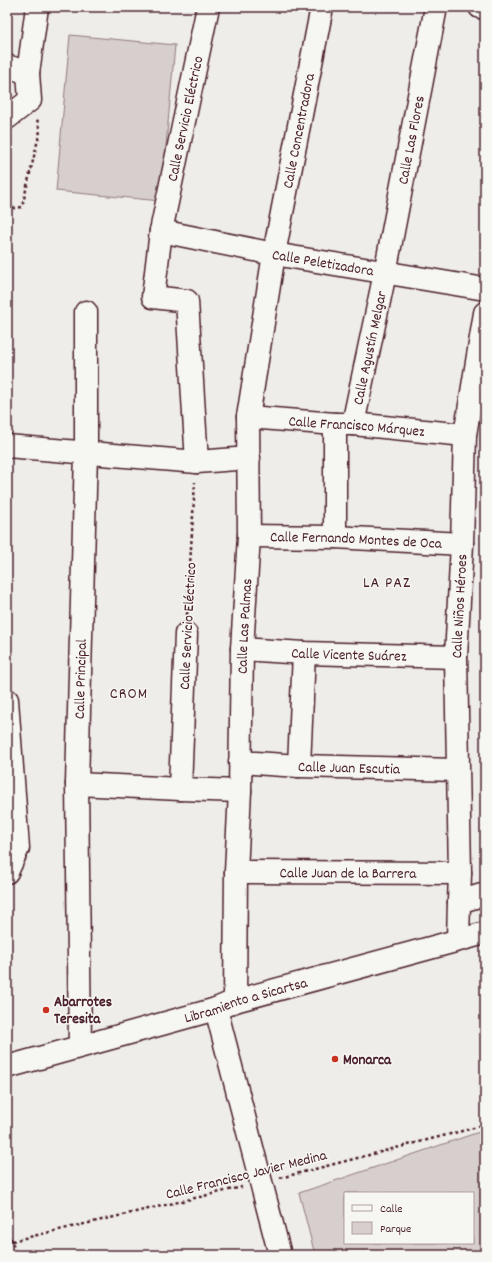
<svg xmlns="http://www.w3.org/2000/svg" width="492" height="1262" viewBox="0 0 492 1262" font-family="Dekko,sans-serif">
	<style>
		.green { fill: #d7cfce; stroke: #90777c; fill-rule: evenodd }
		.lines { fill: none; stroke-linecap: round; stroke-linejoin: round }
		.minor-casing { stroke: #4a1f2b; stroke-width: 25 }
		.major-casing { stroke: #4a1f2b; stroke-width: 25 }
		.path { stroke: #4a1f2b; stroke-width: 2.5; stroke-dasharray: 3 3; stroke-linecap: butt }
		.minor { stroke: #f6f6f2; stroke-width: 22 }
		.major { stroke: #f6f6f2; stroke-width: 22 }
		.poi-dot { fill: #c8321e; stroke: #f6f6f2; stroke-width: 1.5 }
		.labels { text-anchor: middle; stroke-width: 3; stroke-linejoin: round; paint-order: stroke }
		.street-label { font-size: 15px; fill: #4a1f2b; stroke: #f6f6f2 }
		.poi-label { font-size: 15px; font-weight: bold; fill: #4a1f2b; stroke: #f6f6f2; text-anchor: start }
		.neighbourhood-label { font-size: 16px; letter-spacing: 1px; fill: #4a1f2b; stroke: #f6f6f2 }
	</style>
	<rect width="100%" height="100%" fill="#efedea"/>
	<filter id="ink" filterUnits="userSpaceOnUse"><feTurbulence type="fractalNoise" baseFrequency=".025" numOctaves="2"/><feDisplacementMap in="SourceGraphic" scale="8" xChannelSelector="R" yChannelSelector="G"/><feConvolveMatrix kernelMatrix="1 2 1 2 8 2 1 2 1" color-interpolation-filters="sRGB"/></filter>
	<g filter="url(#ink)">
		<path class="green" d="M70 35 175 45 161 201 56 191Z
			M485 1130V1255H315L299 1193ZM345 1193H473V1243H345Z"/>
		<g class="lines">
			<defs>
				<g id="minor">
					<path d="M480 7 485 8"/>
					<path d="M7 66 28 73"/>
					<path d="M7 118 30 100 28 73 37 7"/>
					<path id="s1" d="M161 231 274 254 485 289"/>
					<path id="s2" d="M248 417 335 424H353L465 435"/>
					<path id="s3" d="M353 424 385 273 436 7"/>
					<path d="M7 446 197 462 249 458"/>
					<path id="s4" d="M197 462 187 301 153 297 161 231 208 7"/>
					<path id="s5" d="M249 536 335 537 462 544"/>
					<path d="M335 537V424"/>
					<path id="s6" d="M242 649 304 653 456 657"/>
					<path d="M7 700 18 848 7 872"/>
					<path id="s7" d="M240 762 299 766 457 770"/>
					<path d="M299 766 304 653"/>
					<path d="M77 784 180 789 240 791"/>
					<path d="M180 789 186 634"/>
					<path id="s8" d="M236 872 460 873"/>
					<path id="s9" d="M459 902 460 873 456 657 462 544 465 435 485 313"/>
					<path d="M458 940 459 902 485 894"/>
					<path id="s10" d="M235 1001 236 872 240 791 242 649 249 536 248 417 274 254 322 7"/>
					<path d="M216 1009 280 1255"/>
					<path id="s11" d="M80 1046 77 784 86 453V312"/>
				</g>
				<g id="major">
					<path id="s12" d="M7 1067 216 1009 235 1001 485 933"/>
				</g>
			</defs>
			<use href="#minor" class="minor-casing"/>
			<use href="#major" class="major-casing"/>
			<path class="path" d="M7 209 22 207 40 131 37 119
				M187 615 195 482
				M280 1178 485 1125
				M7 1233 12 1241 16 1255
				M12 1241 242 1187"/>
			<use href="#minor" class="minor"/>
			<use href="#major" class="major"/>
		</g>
	</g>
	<g class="poi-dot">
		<circle cx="46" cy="1010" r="4"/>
		<circle cx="335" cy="1059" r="4"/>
	</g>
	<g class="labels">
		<g class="street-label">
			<text dy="5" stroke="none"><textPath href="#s4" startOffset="377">Calle Servicio Eléctrico</textPath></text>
			<text dy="5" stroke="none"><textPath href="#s10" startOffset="875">Calle Concentradora</textPath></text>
			<text dy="5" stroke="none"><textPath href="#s3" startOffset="290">Calle Las Flores</textPath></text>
			<text dy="5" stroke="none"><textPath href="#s1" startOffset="165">Calle Peletizadora</textPath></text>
			<text dy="5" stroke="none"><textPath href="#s3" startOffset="78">Calle Agustín Melgar</textPath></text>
			<text dy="5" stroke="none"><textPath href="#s2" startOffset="109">Calle Francisco Márquez</textPath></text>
			<text dy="5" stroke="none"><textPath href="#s5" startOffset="107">Calle Fernando Montes de Oca</textPath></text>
			<text dy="5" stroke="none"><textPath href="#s9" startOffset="296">Calle Niños Héroes</textPath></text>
			<text transform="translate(187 626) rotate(-87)" y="5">Calle Servicio Eléctrico</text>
			<text dy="5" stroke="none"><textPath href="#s10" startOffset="375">Calle Las Palmas</textPath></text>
			<text dy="5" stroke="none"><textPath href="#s6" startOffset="107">Calle Vicente Suárez</textPath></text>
			<text dy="5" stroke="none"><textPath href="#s11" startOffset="367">Calle Principal</textPath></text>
			<text dy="5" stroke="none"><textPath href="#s7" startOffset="109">Calle Juan Escutia</textPath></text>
			<text dy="5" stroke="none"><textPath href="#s8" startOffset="112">Calle Juan de la Barrera</textPath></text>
			<text dy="5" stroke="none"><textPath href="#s12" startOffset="248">Libramiento a Sicartsa</textPath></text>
			<text transform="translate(246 1174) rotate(-14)" y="5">Calle Francisco Javier Medina</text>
		</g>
		<g class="poi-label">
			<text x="54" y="1006">Abarrotes<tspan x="54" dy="17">Teresita</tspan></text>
			<text x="343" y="1064">Monarca</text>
		</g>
		<g class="neighbourhood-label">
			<text x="387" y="587">LA PAZ</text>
			<text x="129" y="698">CROM</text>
		</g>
	</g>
	<rect width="492" height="1262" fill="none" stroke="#f6f6f2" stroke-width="24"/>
	<rect x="12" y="12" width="468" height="1238" fill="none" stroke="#4a1f2b" stroke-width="1.5" filter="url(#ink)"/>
	<rect x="344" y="1192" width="130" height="52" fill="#f6f6f2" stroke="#b1a0a2"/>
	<rect x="352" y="1205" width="20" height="6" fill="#f6f6f2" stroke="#b1a0a2"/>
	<text x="380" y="1212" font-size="12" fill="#4a1f2b">Calle</text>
	<rect x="352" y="1222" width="20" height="12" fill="#d7cfce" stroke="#b1a0a2"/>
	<text x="380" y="1232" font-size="12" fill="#4a1f2b">Parque</text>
</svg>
